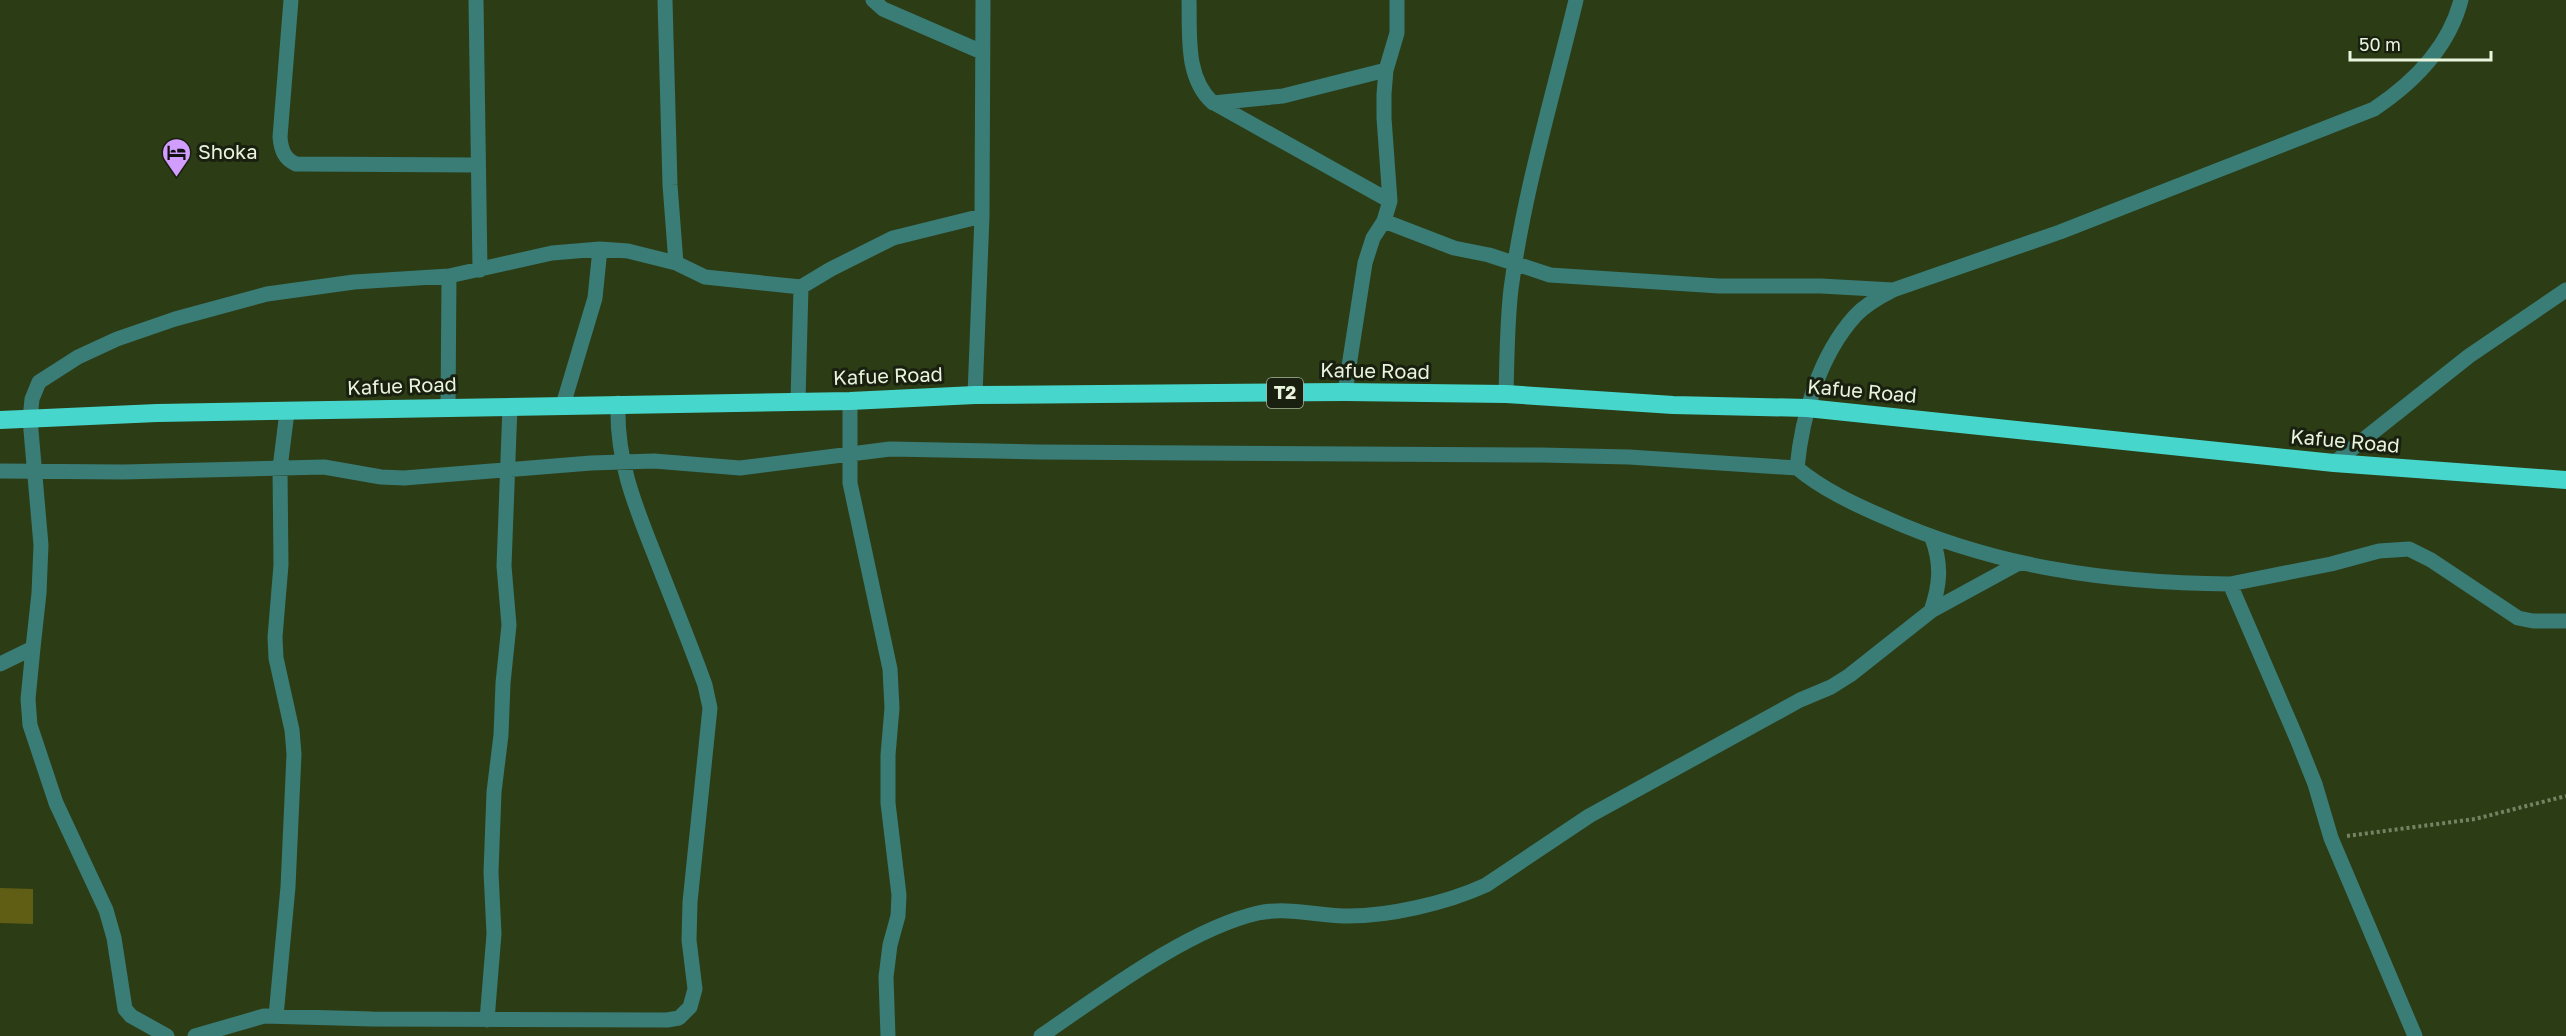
<svg xmlns="http://www.w3.org/2000/svg" width="2566" height="1036" viewBox="0 0 2566 1036" font-family="'Golos Text',sans-serif">
	<style>
		.building { fill: #605e15 }
		.lines { fill: none; stroke-linecap: round; stroke-linejoin: round }
		.path { stroke: #758362; stroke-width: 4; stroke-dasharray: 3 3; stroke-linecap: butt }
		.minor { stroke: #3a7c76; stroke-width: 15 }
		.highway { stroke: #47d6cc; stroke-width: 18 }
		.labels { text-anchor: middle; stroke-width: 6; stroke-linejoin: round; paint-order: stroke }
		.shield { fill: #19200f; stroke: #abb49f; stroke-width: 1.5 }
		.shield-label { font-size: 18px; font-weight: bold; fill: #e9f4dd }
		.poi-label { font-size: 20px; fill: #e9f4dd; stroke: #19200f; text-anchor: start }
		.street-label { font-size: 20px; fill: #e9f4dd; stroke: #19200f }
	</style>
	<rect width="100%" height="100%" fill="#2c3c15"/>
	<path class="building" d="M0 888 33 889V924L0 923Z"/>
	<g class="lines">
		<path class="path" d="M2347 836 2475 819 2566 796"/>
		<path class="minor" d="M291 0 280 137C281 149 284 159 296 164L477 165
			M476 0 480 270
			M665 0 670 185 676 263
			M873 0 883 9 982 52
			M1189 0C1190 35 1185 78 1213 103L1283 96 1386 70
			M1214 103 1390 201
			M1384 221 1454 248 1489 255 1550 275 1719 286H1821L1893 290
			M801 287 831 269 893 238 982 216
			M1345 392 1365 263 1373 238 1384 221 1390 201 1384 118V94L1386 70 1397 33V0
			M1506 394C1507 359 1507 323 1511 289 1524 191 1553 96 1576 0
			M975 395 982 216 983 0
			M850 401V483L890 669 892 708 888 755V803L899 895 898 916 890 945 886 977 888 1036
			M563 405 595 298 600 249
			M448 408 449 276
			M2334 463 2469 356 2566 290
			M0 471 123 472 324 467 381 477 404 478 591 463 654 461 740 468 890 449 1039 452 1541 455 1629 457 1797 468
			M2230 584 2331 564 2379 551 2409 549 2431 560 2518 618 2533 621H2566
			M1931 611C1940 585 1942 565 1932 538
			M33 648 28 699 30 725 56 803 106 910 114 938 125 1009 131 1016 167 1036
			M0 664 33 648 39 593 41 545 30 419 32 399 39 382 78 357 117 339 175 319 267 294 354 282 449 276 552 253 600 249 628 251 676 263 705 277 801 287 798 400
			M276 1016 288 887 294 754 292 730 276 658 275 637 281 565 280 468 287 412
			M487 1020 494 934 491 872 494 792 501 735 503 683 509 625 504 566 510 406
			M195 1036 264 1016 372 1019 667 1020 679 1018 690 1007 695 989 689 940 690 902 710 708 705 685C690 643 673 602 657 561 636 508 616 462 618 403
			M1041 1036C1101 995 1188 929 1258 913 1287 907 1315 915 1344 916 1387 917 1447 903 1486 885L1589 816 1800 700 1831 687 1850 675 1931 611 2019 563
			M2415 1036 2331 838 2315 784 2297 739 2230 584C2108 583 1995 567 1884 517 1854 504 1822 489 1797 468 1802 416 1819 356 1855 316 1865 305 1879 297 1893 290L2060 232 2374 109C2413 83 2449 47 2461 0"/>
		<path class="highway" d="M0 420 157 413 850 401 975 395 1345 392 1506 394 1673 405 1807 408 2334 463 2566 480"/>
	</g>
	<defs>
		<symbol id="hotel-pin" viewBox="-11 -11 22 30"><path d="M0 17L-7.5 6A9.5 9.5 0 1 1 7.5 6Z" fill="#d19dfe" stroke="#19200f"/><path d="M-6-4.5h1.5V1H6V5H4.5V3h-9V5H-6ZM-4 0a1.8 1.8 0 1 1 3.6 0ZM.5 0V-2.5h3Q6-2.5 6 0Z" fill="#111"/></symbol>
	</defs>
	<g fill-rule="evenodd">
		<use href="#hotel-pin" x="160" y="136" width="33" height="45"/>
	</g>
	<g class="labels">
		<rect class="shield" x="1267" y="378" width="36" height="30" rx="4.5"/>
		<g class="shield-label">
			<text x="1285" y="399">T2</text>
		</g>
		<g class="poi-label">
			<text x="198" y="159">Shoka</text>
		</g>
		<g class="street-label">
			<text transform="translate(1375 371) rotate(1)" y="7">Kafue Road</text>
			<text transform="translate(888 376) rotate(-2)" y="7">Kafue Road</text>
			<text transform="translate(402 386) rotate(-2)" y="7">Kafue Road</text>
			<text transform="translate(1862 391) rotate(5)" y="7">Kafue Road</text>
			<text transform="translate(2345 441) rotate(5)" y="7">Kafue Road</text>
		</g>
	</g>
	<path d="M2350 51v9h141v-9" fill="none" stroke="#e9f4dd" stroke-width="3"/>
	<text x="2359" y="51" font-size="18" fill="#e9f4dd" stroke="#19200f" stroke-width="4.5" paint-order="stroke">50 m</text>
</svg>
